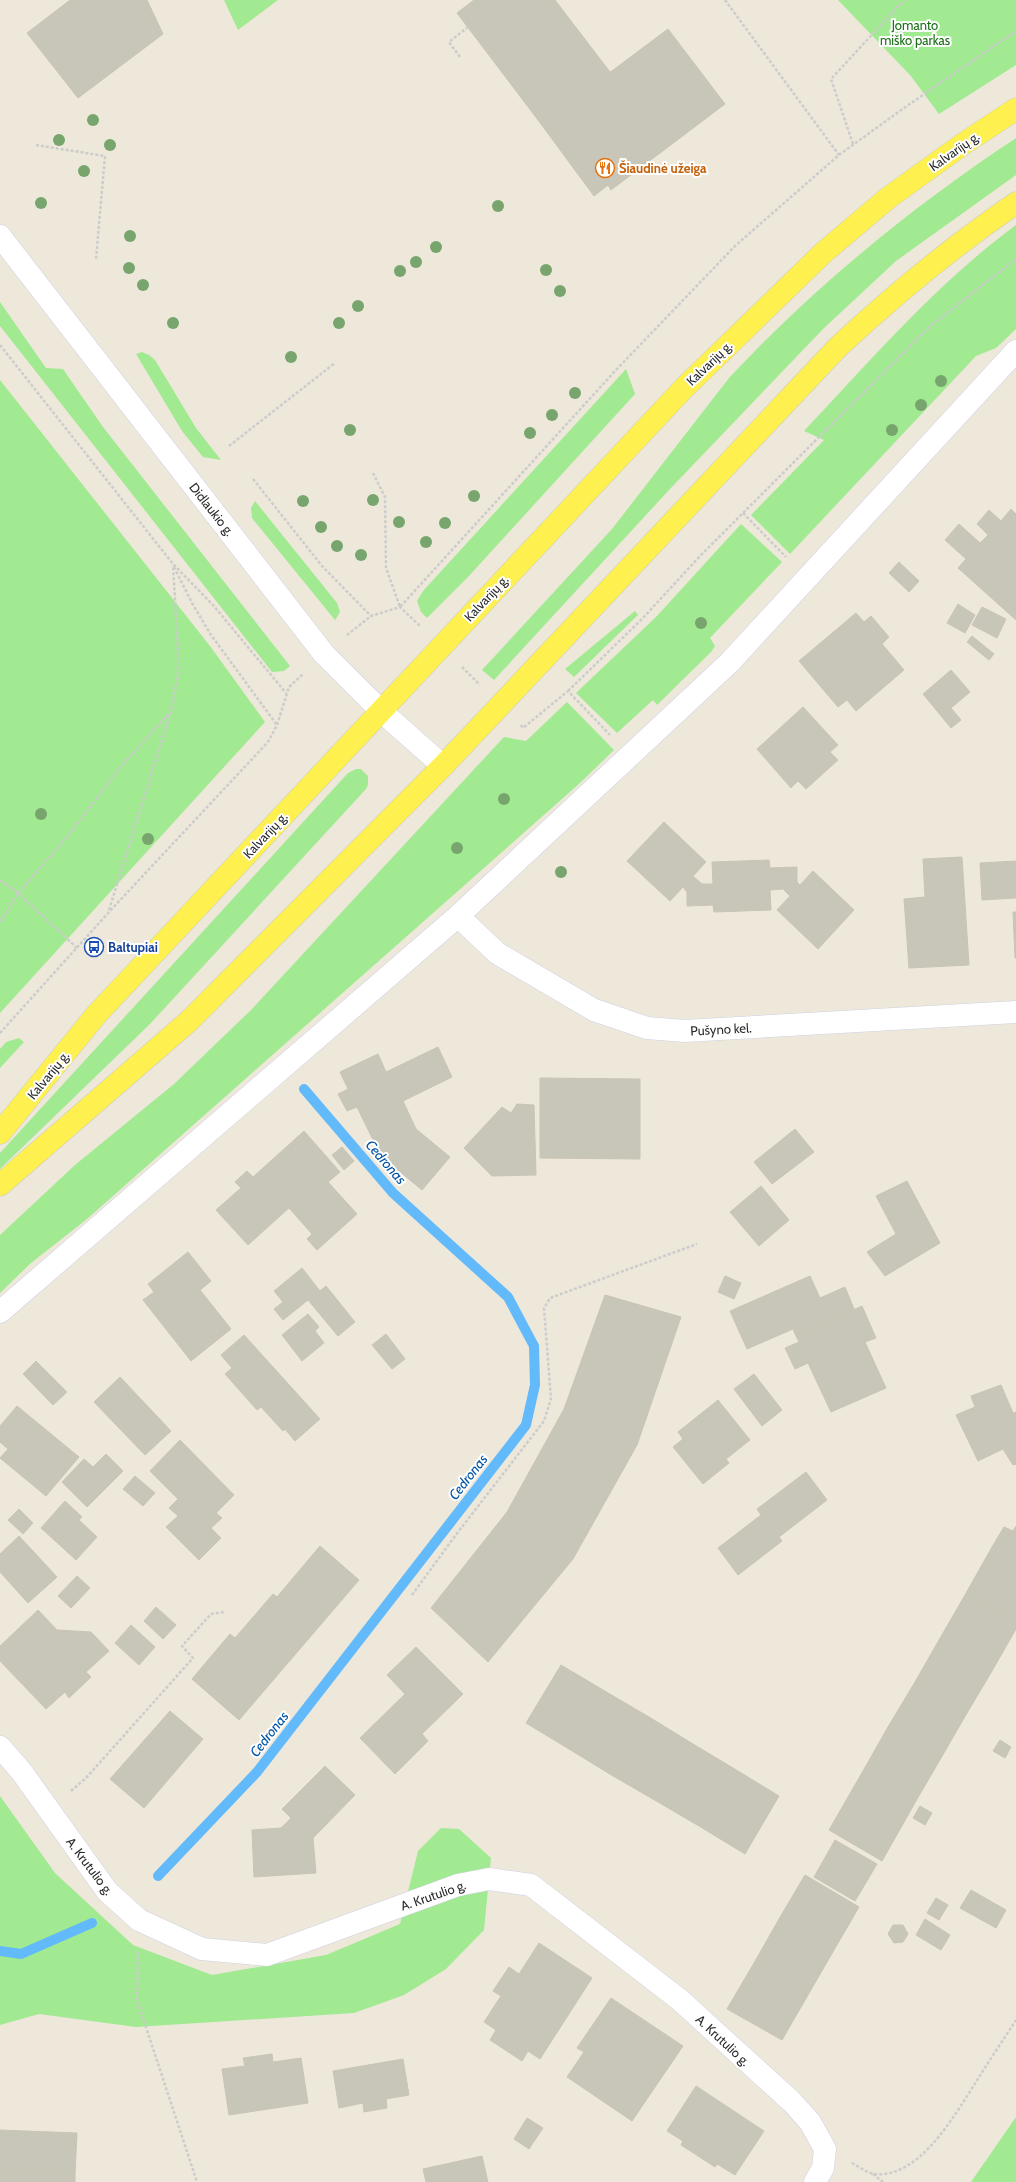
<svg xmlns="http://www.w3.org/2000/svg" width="1016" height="2182" viewBox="0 0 1016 2182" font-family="Cabin,sans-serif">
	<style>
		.green { fill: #a1ea91 }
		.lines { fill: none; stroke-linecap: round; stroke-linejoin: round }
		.stream { stroke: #62bafa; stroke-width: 10 }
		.building { fill: #c8c6b9; stroke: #c9c5b4 }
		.minor-casing { stroke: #cfd0e4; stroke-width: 23 }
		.major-casing { stroke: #ccc; stroke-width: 23 }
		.path { stroke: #ccc; stroke-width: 2.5; stroke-dasharray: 3 2; stroke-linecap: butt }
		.minor { stroke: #fff; stroke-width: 22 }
		.major { stroke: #fef04e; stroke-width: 22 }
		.tree { fill: #77a56d }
		.labels { text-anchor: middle; stroke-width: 4; stroke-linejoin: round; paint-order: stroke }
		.park-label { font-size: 13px; fill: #176e13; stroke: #fff }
		.street-label { font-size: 13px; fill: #2a2a2a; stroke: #fff }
		.food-label { font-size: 13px; font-weight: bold; fill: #c56008; stroke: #fff; text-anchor: start }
		.transit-label { font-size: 13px; font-weight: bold; fill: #164399; stroke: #fff; text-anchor: start }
		.water-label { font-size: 14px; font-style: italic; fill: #0054a7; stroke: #fff }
	</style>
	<rect width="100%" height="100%" fill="#ede8da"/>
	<path class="green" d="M224 0H278L238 30Z
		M838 0H1016V65L939 114 910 75Z
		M1016 138V175L896 261 823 329 669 490 494 680 482 670 612 529 729 378C815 286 912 207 1016 138Z
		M1016 225V329L996 348 976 356 790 554 751 515 824 440 804 431C872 359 936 284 1016 225Z
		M0 302 46 368 63 369 103 427 290 666 284 671 272 672 0 326Z
		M142 352 149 355 155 360 196 428 221 460 203 457 182 431 136 354Z
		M626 369 635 394 468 577 427 618 421 612 417 601 423 591Z
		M0 380 210 646 265 722 0 1013Z
		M255 501 337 603 340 612 335 620 252 518 251 508Z
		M741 524 782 562 710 638 715 646 711 652 657 705 653 700 617 733 576 693 656 617Z
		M635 611 638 615 574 677 565 669Z
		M567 702 614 750 580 783 87 1219 31 1263 0 1293V1235L75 1165 174 1084 251 1010 504 737 526 741Z
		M356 769H361L368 776V785L366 789 150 1024 0 1169V1153L348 773Z
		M19 1038 24 1042 0 1068V1049L6 1042Z
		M0 1796 55 1873 133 1945 212 1975 326 1955 400 1924 418 1851 441 1828 459 1829 491 1858 484 1930 446 1969 404 1995 354 2013 136 2027 39 2014 0 2025Z
		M1016 2117V2182H971Z"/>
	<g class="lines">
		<path class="stream" d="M158 1876 257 1772 526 1425 535 1385 534 1346 508 1297 393 1193 304 1089
			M0 1951 21 1954 92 1923"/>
	</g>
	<path class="building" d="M70 0H147L163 34 78 98 27 33Z
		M474 0H555L610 72 541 124 457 13Z
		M668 29 725 104 611 190 608 185 594 196 541 124Z
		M1011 509 1016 514V620L958 568 966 559 945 540 959 524 980 543 988 535 977 524 989 510 1001 521Z
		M899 562 919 581 909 592 889 573Z
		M958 604 975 615 965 633 947 623Z
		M982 607 1006 619 997 638 972 625Z
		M856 613 864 622 871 616 889 637 882 644 904 670 856 711 847 700 838 707 799 661Z
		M972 636 994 654 989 660 967 642Z
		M951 670 970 692 951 708 961 720 951 728 923 694Z
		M803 707 838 745 830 752 838 760 806 789 798 781 791 788 757 749Z
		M664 822 706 862 693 876 702 884H713L712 862 769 860 770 868 797 867V882L800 885 813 871 854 910 818 949 777 910 790 896 783 889 770 890 771 910 714 912 713 905 687 906V892L683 887 670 901 627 861Z
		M962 857 969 965 909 968 904 899 925 897 923 859Z
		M1016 861V898L982 900 980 863Z
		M1013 912H1016V958H1015Z
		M438 1047 452 1077 403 1101 416 1129 450 1157 422 1190 375 1151 376 1146 357 1107 347 1111 338 1094 348 1089 340 1072 378 1054 386 1072Z
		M540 1078 640 1079V1159L540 1158Z
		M517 1104 534 1105 536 1175 492 1176 464 1148 502 1107 511 1113Z
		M795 1129 814 1152 772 1184 754 1162Z
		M304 1131 340 1172 328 1182 357 1214 317 1250 307 1239 312 1234 289 1208 248 1245 216 1210 241 1188 235 1182 247 1171 253 1177Z
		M342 1147 354 1161 344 1170 332 1155Z
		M907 1181 940 1243 885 1276 867 1252 896 1234 876 1196Z
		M761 1186 789 1220 759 1246 730 1212Z
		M188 1252 211 1281 200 1290 231 1329 191 1361 143 1300 154 1292 148 1284Z
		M302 1268 320 1291 326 1286 355 1322 338 1336 308 1300 283 1320 274 1309 283 1302 274 1291Z
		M725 1276 741 1283 734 1299 718 1292Z
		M810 1276 820 1298 845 1287 854 1309 796 1336 793 1329 747 1349 730 1311Z
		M605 1295 681 1317 637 1445 573 1559 488 1662 431 1608 507 1512 564 1409Z
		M862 1306 876 1338 865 1342 886 1388 831 1412 808 1363 795 1369 785 1348 799 1342 796 1336Z
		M308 1314 319 1327 315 1331 324 1343 302 1361 282 1335Z
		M386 1334 405 1359 392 1369 372 1345Z
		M244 1335 320 1419 295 1441 285 1429 283 1431 261 1407 257 1410 225 1374 232 1368 221 1355Z
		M36 1361 67 1392 53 1405 23 1374Z
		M754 1374 782 1410 762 1426 734 1389Z
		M120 1377 171 1431 145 1455 94 1402Z
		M1001 1385 1013 1413 1016 1412V1464L1013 1465 1003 1449 978 1461 956 1415 975 1407 971 1396Z
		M718 1400 750 1440 726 1459 729 1463 703 1484 673 1447 683 1439 678 1432Z
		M17 1406 79 1457 46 1496 0 1458 8 1449 0 1442V1426Z
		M180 1440 234 1495 216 1513 222 1518 211 1528 221 1538 199 1560 166 1527 178 1516 169 1508 178 1499 150 1471Z
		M106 1454 123 1471 87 1507 62 1482 84 1459 93 1467Z
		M806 1472 827 1500 779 1537 782 1541 738 1575 718 1548 761 1515 757 1509Z
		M135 1476 155 1493 143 1506 123 1489Z
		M65 1501 82 1517 79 1520 97 1537 76 1560 41 1528Z
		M19 1509 33 1523 23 1534 8 1520Z
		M1016 1526V1561L992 1547 1004 1527 1013 1531Z
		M19 1536 57 1577 28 1603 0 1572V1554Z
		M320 1546 359 1580 239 1720 192 1679 230 1634 235 1638 273 1594 277 1597Z
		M992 1547 1016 1561V1624L965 1595Z
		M77 1576 90 1588 71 1608 58 1596Z
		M965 1595 1016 1624V1629L992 1671 939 1640Z
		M156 1607 176 1625 163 1639 144 1621Z
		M38 1610 57 1630 91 1632 109 1651 86 1672 91 1677 69 1698 65 1692 46 1709 0 1661V1646Z
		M131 1625 155 1647 139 1665 115 1643Z
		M939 1640 992 1671 967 1713 915 1682Z
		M416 1647 463 1694 422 1734 428 1741 395 1774 360 1738 405 1694 387 1675Z
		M561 1665 603 1690 569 1749 526 1723Z
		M915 1682 967 1713 941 1758 888 1727Z
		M603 1690 649 1717 613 1776 569 1749Z
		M170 1711 203 1739 144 1808 110 1779Z
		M649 1717 693 1744 658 1802 613 1776Z
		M888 1727 941 1758 916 1801 863 1771Z
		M1000 1740 1011 1747 1005 1758 993 1751Z
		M693 1744 738 1771 704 1829 658 1802Z
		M325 1766 355 1795 313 1838 316 1873 254 1877 252 1830 281 1828 291 1818 282 1809Z
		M738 1771 779 1796 745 1854 704 1829Z
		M863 1771 916 1801 882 1861 829 1830Z
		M920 1806 932 1813 925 1825 913 1818Z
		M835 1840 877 1864 855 1901 814 1877Z
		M805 1875 859 1907 834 1950 779 1919Z
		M971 1890 1006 1910 996 1928 960 1908Z
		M936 1898 948 1905 939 1920 927 1913Z
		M779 1919 834 1950 808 1995 754 1963Z
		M925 1919 950 1935 941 1950 916 1935Z
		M893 1925H903L908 1934 903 1942 894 1943 888 1934Z
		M539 1943 592 1978 540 2059 528 2051 522 2061 490 2040 496 2030 484 2022 501 1996 493 1991 509 1967 519 1974Z
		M754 1963 808 1995 782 2040 727 2009Z
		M611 1998 683 2046 632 2121 567 2077 584 2052 577 2048Z
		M272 2054 273 2062 301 2058 308 2103 229 2115 222 2069 245 2066 243 2058Z
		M403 2059 409 2095 386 2099 387 2108 364 2112 363 2103 339 2108 333 2071Z
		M696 2086 764 2131 735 2175 717 2164 715 2167 681 2145 683 2141 667 2131Z
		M527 2118 543 2128 529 2149 514 2139Z
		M0 2130 77 2133 75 2174 0 2170Z
		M482 2156 488 2182H426L423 2169Z
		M0 2170 75 2174V2182H0Z"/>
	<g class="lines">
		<defs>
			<path id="minor" d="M0 236 324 654 381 711 443 766
				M458 916 497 953 594 1010 647 1028 685 1031 1016 1012
				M0 1312 458 916 729 663 1016 351
				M0 1747 21 1771 107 1891 139 1920 202 1949 267 1955 458 1885 489 1879 531 1885 680 2000 792 2102 810 2122 825 2149 823 2168 815 2182"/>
			<path id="major" d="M0 1133 96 1015 684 388 823 253 888 198 963 144 1016 109
				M0 1185 189 1021 443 766 838 347C894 295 953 246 1016 203"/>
		</defs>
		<use href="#minor" class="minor-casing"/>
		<use href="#major" class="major-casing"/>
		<path class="path" d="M725 0 839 155
			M460 57 449 42 468 27
			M853 144 831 79 904 0
			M36 145 105 156 96 259
			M0 345 173 564 213 605 286 693
			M229 446 335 363
			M373 473 385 497 386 568 400 607 616 370 735 246 839 155 904 108 1016 31
			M253 479 322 566 371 616
			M743 513 786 557
			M174 567 192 603 211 635 277 725
			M347 635 371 616 400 607 420 626
			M462 667 480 685
			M568 691 642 619 701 555 928 328 1016 259
			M521 725 523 728 568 691 610 735
			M0 880 18 893 77 948
			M109 910 171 711 179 669 173 565
			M0 922 18 893 68 836 119 769 169 713
			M0 1033 109 912 268 742 277 725 289 687 303 674
			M412 1595 455 1536 544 1421 551 1399 544 1308 550 1298 697 1244
			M71 1791 86 1778 193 1658 182 1646 211 1614 225 1612
			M138 1952 137 2000 197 2182
			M852 2163C858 2166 867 2173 874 2174 920 2179 955 2114 976 2082 989 2061 1003 2040 1016 2020
			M873 2174 883 2182"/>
		<use href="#minor" class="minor"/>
		<use href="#major" class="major"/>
	</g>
	<g class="tree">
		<circle cx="93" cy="120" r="6"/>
		<circle cx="59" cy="140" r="6"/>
		<circle cx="110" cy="145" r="6"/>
		<circle cx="84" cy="171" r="6"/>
		<circle cx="41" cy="203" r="6"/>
		<circle cx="498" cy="206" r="6"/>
		<circle cx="130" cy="236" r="6"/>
		<circle cx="436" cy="247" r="6"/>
		<circle cx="416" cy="262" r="6"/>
		<circle cx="129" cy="268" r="6"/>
		<circle cx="546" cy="270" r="6"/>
		<circle cx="400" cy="271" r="6"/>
		<circle cx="143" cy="285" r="6"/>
		<circle cx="560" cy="291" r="6"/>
		<circle cx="358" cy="306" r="6"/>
		<circle cx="173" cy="323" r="6"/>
		<circle cx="339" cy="323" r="6"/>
		<circle cx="291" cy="357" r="6"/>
		<circle cx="941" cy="381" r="6"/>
		<circle cx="575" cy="393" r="6"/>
		<circle cx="921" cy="405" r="6"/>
		<circle cx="552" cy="415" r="6"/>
		<circle cx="350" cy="430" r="6"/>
		<circle cx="892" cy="430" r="6"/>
		<circle cx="530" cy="433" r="6"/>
		<circle cx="474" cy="496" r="6"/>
		<circle cx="373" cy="500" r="6"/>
		<circle cx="303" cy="501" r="6"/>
		<circle cx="399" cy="522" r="6"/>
		<circle cx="445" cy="523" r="6"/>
		<circle cx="321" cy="527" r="6"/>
		<circle cx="426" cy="542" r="6"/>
		<circle cx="337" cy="546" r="6"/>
		<circle cx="361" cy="555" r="6"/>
		<circle cx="701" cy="623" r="6"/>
		<circle cx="504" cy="799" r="6"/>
		<circle cx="41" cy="814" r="6"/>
		<circle cx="148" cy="839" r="6"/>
		<circle cx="457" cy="848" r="6"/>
		<circle cx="561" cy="872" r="6"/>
	</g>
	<defs>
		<symbol id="restaurant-ring" viewBox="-11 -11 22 22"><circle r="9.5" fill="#fff" stroke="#e8710a" stroke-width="1.5"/><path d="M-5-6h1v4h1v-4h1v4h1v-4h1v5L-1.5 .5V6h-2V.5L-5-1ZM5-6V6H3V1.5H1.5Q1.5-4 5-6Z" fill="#e8710a"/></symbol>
		<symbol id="bus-ring" viewBox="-11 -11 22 22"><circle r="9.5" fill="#fff" stroke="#1a4fb4" stroke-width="1.5"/><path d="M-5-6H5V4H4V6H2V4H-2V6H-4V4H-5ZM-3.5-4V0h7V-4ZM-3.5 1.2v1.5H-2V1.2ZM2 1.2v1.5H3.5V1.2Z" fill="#1a4fb4"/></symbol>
	</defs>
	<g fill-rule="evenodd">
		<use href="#restaurant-ring" x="594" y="157" width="22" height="22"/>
		<use href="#bus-ring" x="83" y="936" width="22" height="22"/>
	</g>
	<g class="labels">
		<g class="park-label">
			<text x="915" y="30">Jomanto<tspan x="915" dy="15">miško parkas</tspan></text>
		</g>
		<g class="street-label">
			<text transform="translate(954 151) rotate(-35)" y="5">Kalvarijų g.</text>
			<text transform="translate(709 363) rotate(-44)" y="5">Kalvarijų g.</text>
			<text transform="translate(212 509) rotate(52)" y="5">Didlaukio g.</text>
			<text transform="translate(486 598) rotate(-47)" y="5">Kalvarijų g.</text>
			<text transform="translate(265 835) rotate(-47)" y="5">Kalvarijų g.</text>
			<text transform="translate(721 1029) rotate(-3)" y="5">Pušyno kel.</text>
			<text transform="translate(48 1075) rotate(-51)" y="5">Kalvarijų g.</text>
			<text transform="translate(90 1866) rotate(53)" y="5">A. Krutulio g.</text>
			<text transform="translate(433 1895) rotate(-19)" y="5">A. Krutulio g.</text>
			<text transform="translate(723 2040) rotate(43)" y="5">A. Krutulio g.</text>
		</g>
		<g class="food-label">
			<text x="619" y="173">Šiaudinė užeiga</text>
		</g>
		<g class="transit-label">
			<text x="108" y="952">Baltupiai</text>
		</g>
		<g class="water-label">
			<text transform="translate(386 1162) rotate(49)" y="5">Cedronas</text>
			<text transform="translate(468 1477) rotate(-52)" y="5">Cedronas</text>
			<text transform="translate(269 1734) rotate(-52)" y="5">Cedronas</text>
		</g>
	</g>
</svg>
